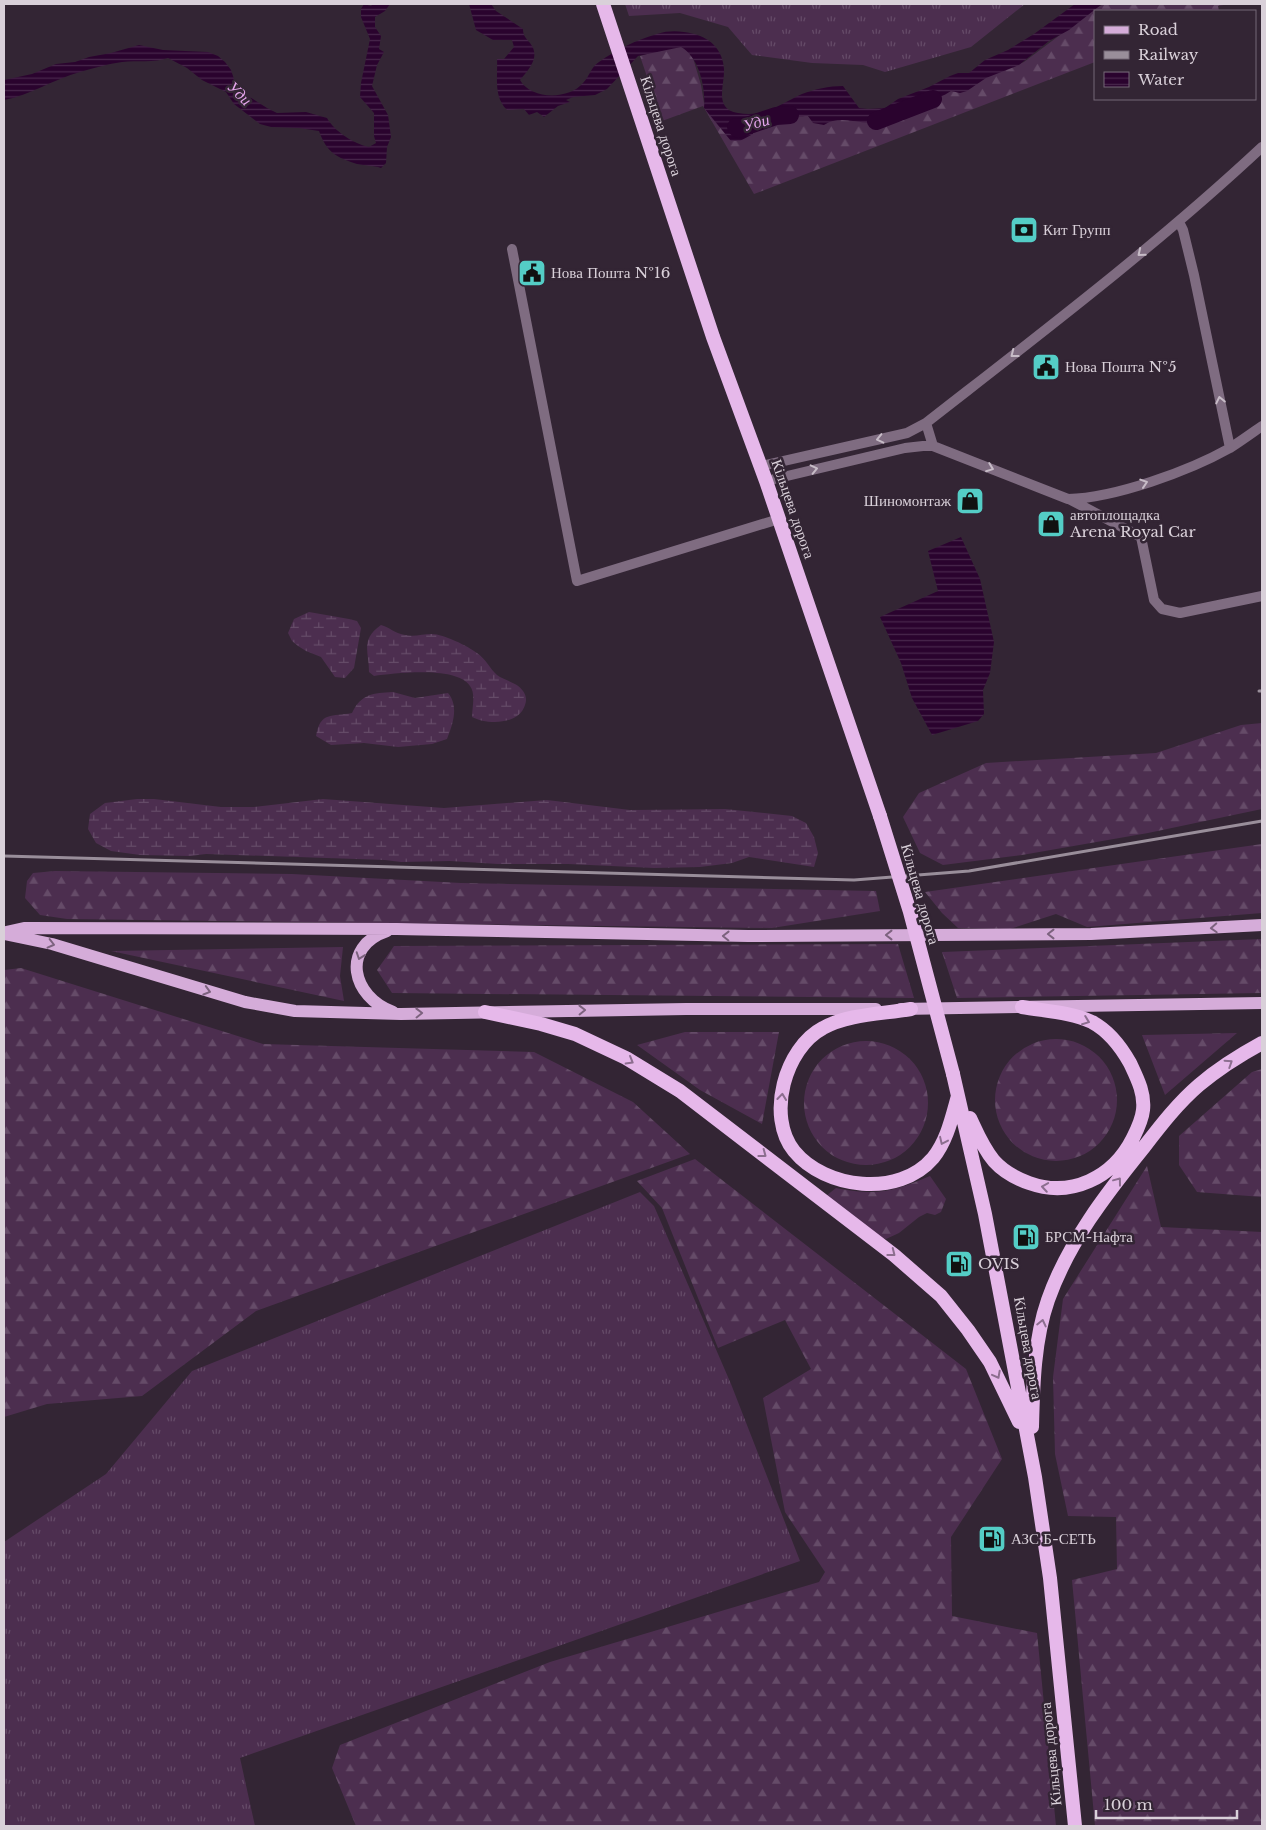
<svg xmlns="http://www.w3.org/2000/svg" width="1266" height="1830" viewBox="0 0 1266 1830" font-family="'Libre Baskerville',serif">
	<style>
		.grass { fill: url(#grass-tufts) }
		.forest { fill: url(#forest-firs) }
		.wetland { fill: url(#wetland-marsh) }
		.water { fill: url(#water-rules) }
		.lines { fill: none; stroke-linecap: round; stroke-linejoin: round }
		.river { stroke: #2a032e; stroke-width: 18 }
		.minor { stroke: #7f6c81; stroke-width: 10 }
		.primary { stroke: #d5acd9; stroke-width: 12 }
		.trunk { stroke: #e6b8ea; stroke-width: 14 }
		.rail { stroke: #998e9a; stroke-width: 3 }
		.trunk-bridge { stroke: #e6b8ea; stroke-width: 14 }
		.oneway { stroke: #c7bcc7 }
		.oneway2 { stroke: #7c627e }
		.oneway3 { stroke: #8c6e8f }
		.labels { text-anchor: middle; stroke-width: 5; stroke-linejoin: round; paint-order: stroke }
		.street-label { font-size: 15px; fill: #d9d0d9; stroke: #332534 }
		.poi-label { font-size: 15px; fill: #d9d0d9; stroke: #332534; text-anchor: start }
		.water-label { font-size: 16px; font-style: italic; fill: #e5a5ec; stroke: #332534 }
	</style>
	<defs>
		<pattern id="grass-tufts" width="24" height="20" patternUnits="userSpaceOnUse" patternTransform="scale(1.25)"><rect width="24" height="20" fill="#4c2e4f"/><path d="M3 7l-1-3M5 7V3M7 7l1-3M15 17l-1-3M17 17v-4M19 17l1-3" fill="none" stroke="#654b68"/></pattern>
		<pattern id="forest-firs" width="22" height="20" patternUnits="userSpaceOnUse" patternTransform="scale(1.25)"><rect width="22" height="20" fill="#4c2e4f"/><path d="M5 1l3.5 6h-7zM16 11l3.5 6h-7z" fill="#654b68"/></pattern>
		<pattern id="wetland-marsh" width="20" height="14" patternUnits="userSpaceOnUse" patternTransform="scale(1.25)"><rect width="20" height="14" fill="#4c2e4f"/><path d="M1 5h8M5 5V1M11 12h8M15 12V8" fill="none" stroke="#654b68"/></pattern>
		<pattern id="water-rules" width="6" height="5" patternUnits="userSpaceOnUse" patternTransform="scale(1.25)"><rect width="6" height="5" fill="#2a032e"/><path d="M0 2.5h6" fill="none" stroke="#48274c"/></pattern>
	</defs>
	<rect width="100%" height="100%" fill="#332534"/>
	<path class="grass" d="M625 4H1025L971 47 885 72 863 65 812 63 752 55 728 27 680 13 629 16Z
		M640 1192 654 1206 731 1384 800 1561 240 1758 255 1826H4V1542L106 1474 192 1371Z"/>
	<path class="forest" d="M1104 4H1229L1218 6 1219 11H1095V62L754 194 703 106 662 121 640 56 681 43 690 48 701 85 704 103 730 138 756 132 762 118 806 115 820 123 837 119 877 120 1024 62 1096 8Z
		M1262 723V809L1148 833 1022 855 943 865 920 853 903 817 919 793 986 763 1156 753 1241 725Z
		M1262 844V913L1087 927 1056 914 1010 929 958 928 942 913 925 892Z
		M55 871 292 874 461 883 876 891 880 911 772 928 67 919 40 915 25 898 27 881 33 873Z
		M1262 939V993L957 998 942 952Z
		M898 944 914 998 392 993 377 970 394 946Z
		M343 947 340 976 344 1001 111 951Z
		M21 968 263 1044 534 1052 633 1102 690 1154 256 1311 142 1396 47 1404 4 1417V970Z
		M685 1032H779L762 1124 700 1090 637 1045Z
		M1237 1033 1165 1095 1142 1035Z
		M995 1100a61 61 0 1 1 122 0a61 61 0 1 1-122 0Z
		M804 1103a62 62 0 1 1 124 0a62 62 0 1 1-124 0Z
		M1262 1069V1197L1197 1192 1179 1165V1136L1252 1072Z
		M695 1159 966 1369 1002 1459 951 1537 952 1616 1037 1633 1056 1826H356L332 1768 340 1745 550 1662 819 1582 825 1572 785 1512 763 1398 811 1369 785 1320 718 1348 662 1208 637 1181Z
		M1147 1166 1161 1227 1262 1232V1826H1095L1072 1580 1117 1569 1116 1517 1068 1516 1055 1454 1053 1377 1063 1299Z
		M930 1176 946 1199 941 1212 935 1215 927 1213 919 1217 899 1233 886 1239 874 1235 826 1196 836 1188C877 1196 892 1192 930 1176Z"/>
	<path class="wetland" d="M309 612 349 619 357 621 361 628 354 668 345 678 335 677 321 657 306 651 298 646 292 641 288 633 294 619Z
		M381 625C389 627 396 634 405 635 414 637 423 634 432 634 443 634 468 646 477 653 486 659 490 669 497 675 505 681 517 682 523 691 526 695 527 700 525 705 519 725 487 725 472 717 472 708 476 694 470 686 457 666 396 673 374 676L369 672C369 651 360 640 381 625Z
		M393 692 415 698 448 693C459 706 453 724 447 739L432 744 398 747 364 743 331 745 316 736C320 711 332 717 352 713 361 694 373 693 393 692Z
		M137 799H154L221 807H254L323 799 444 808 547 800 630 810 725 809 792 816 806 823 814 837 818 853 814 867 749 857 732 863 700 867 654 868 568 864H498L450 861 401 862 385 860 206 854 190 856 140 855 111 851 96 843 88 829 90 814 105 803Z"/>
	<path class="water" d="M364 4 371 6 373 4H390L385 11 375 17V27L381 36 379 49 384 52 377 65 372 86 388 115 391 137 387 147 386 163 381 168C373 165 365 166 357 164 336 157 327 153 319 131L299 128 271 127 260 124 234 104 226 92 202 80 187 68 168 58C154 63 137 60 122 62 108 64 94 68 80 72 54 79 31 95 4 100V80L32 74 56 64 75 62 89 57 111 53 139 45 163 50 208 52 218 56 225 62 231 70 234 79 242 92 267 108 277 113 306 112 327 118C334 131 354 144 369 147L376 143 374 136V113L360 97 361 83 370 39 361 17V9Z
		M469 4H491L496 11 523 29C523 36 526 38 530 43 541 57 529 69 520 80 531 100 569 100 583 83 590 76 590 68 599 62 616 50 636 40 657 34 670 30 681 31 694 34 711 38 723 51 724 69 725 84 713 109 738 113 764 118 780 104 802 94 815 89 829 86 843 86L859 108 868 109 885 108 898 99 929 87 950 76 958 73H969L985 60 1008 50 1034 34 1075 4H1102L1069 30 1049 41 1019 65 986 78 967 91 960 93 951 91C936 101 918 103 901 110 894 113 888 119 880 121 861 127 842 113 824 125L813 123 808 116C803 116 764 118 760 120 754 123 753 128 753 134L740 141H731L704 108C706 88 699 57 681 47L638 56 607 89 595 95 573 97 566 100 570 102 558 106 544 117 537 112 529 115 524 109 507 110C493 96 498 77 497 59H504L514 47 512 40H493L476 30Z
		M961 537 980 579 994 642 990 673 983 690 984 714 978 721 932 735 912 698 901 663 880 617 938 591 928 551Z"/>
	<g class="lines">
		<path class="river" d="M876 121 933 99
			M736 127 738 129 776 116 790 115"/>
		<path class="minor" d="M1179 222 1183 230 1194 275 1230 448
			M512 249 577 581 779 519
			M926 423 933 446
			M761 466 907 433 926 423C1040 334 1156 246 1262 147
			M766 481 905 448 923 446H933L1068 499C1115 498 1189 471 1230 448 1241 441 1252 433 1262 426
			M1069 499 1141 537 1154 600 1162 609 1180 613 1262 596"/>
		<path class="primary" d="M387 931C340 947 352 997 393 1012
			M6 932 24 928 397 929 748 936 1091 934 1262 925
			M4 934 52 944 245 1002 295 1011 401 1014 686 1009H876
			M901 1009 1262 1003"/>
		<path class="trunk" d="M603 4 713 337 766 481 880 816
			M911 1009C883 1014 848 1014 823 1028 785 1048 766 1116 794 1151 825 1189 899 1198 933 1158 947 1141 952 1117 958 1096
			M485 1012 541 1024 575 1034 626 1058 680 1091 894 1255 941 1296 968 1330 990 1362 1019 1422
			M953 1074 985 1214 1035 1477 1050 1578 1075 1826
			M970 1118C977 1133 983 1148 994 1161 1003 1171 1015 1178 1029 1183 1071 1198 1113 1178 1133 1138 1137 1130 1142 1120 1143 1110 1145 1093 1137 1078 1130 1063 1121 1047 1109 1031 1092 1022 1071 1012 1044 1011 1022 1007
			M1032 1427C1033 1386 1034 1340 1048 1300 1068 1243 1106 1194 1144 1147 1161 1125 1178 1103 1199 1085 1219 1068 1240 1055 1262 1043"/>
		<path class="rail" d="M1259 691H1262
			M4 856 854 880 969 871 1262 821"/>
		<path class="trunk-bridge" d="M880 816 910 912 953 1074"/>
	</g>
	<defs><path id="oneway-chevron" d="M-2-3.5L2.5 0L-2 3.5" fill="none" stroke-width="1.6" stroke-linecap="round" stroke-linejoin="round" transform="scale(1.25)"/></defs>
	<g class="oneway">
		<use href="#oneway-chevron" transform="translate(1141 253) rotate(141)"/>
		<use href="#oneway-chevron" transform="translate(1014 354) rotate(142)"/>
		<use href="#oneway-chevron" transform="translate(1220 400) rotate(-102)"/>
		<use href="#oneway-chevron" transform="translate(880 439) rotate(167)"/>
		<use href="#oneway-chevron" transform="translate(990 468) rotate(21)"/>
		<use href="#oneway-chevron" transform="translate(814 469) rotate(-13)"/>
		<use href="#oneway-chevron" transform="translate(1144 483) rotate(-18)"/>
	</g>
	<g class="oneway2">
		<use href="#oneway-chevron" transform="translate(1214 928) rotate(177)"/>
		<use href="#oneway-chevron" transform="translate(1051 934) rotate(180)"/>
		<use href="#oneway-chevron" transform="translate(889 935) rotate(180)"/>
		<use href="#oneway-chevron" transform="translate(726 936) rotate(-179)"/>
		<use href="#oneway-chevron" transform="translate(51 944) rotate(14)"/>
		<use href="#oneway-chevron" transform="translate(360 956) rotate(109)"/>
		<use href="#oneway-chevron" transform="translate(207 991) rotate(16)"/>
		<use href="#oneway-chevron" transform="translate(582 1010) rotate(-1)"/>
		<use href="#oneway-chevron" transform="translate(419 1013) rotate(-1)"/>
	</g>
	<g class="oneway3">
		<use href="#oneway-chevron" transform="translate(1086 1021) rotate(21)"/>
		<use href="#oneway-chevron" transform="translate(630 1061) rotate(30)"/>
		<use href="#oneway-chevron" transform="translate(1229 1063) rotate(-33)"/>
		<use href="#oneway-chevron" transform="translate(782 1097) rotate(-84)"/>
		<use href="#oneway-chevron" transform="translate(943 1141) rotate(115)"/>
		<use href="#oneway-chevron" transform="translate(763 1154) rotate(37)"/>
		<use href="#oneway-chevron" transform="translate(1118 1181) rotate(-53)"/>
		<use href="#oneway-chevron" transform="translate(1045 1187) rotate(-171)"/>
		<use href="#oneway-chevron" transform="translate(892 1253) rotate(38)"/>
		<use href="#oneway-chevron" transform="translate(1042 1323) rotate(-77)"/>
		<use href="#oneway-chevron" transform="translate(997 1375) rotate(62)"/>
	</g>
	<defs>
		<symbol id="bank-square" viewBox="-11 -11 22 22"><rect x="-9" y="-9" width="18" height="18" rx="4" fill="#54cdc6" stroke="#332534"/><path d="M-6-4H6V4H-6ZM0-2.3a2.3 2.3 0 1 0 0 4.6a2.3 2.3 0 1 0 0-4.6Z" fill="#111"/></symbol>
		<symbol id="civic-square" viewBox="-11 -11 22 22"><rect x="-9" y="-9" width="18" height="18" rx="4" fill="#54cdc6" stroke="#332534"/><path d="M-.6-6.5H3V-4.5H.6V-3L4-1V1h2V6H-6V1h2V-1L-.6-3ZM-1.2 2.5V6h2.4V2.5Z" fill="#111"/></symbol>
		<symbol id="shop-square" viewBox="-11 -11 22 22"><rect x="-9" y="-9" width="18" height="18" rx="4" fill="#54cdc6" stroke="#332534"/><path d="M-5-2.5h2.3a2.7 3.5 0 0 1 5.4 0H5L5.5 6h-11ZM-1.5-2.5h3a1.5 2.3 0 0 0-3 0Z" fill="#111"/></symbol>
		<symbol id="fuel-square" viewBox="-11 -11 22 22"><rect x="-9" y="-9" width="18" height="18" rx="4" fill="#54cdc6" stroke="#332534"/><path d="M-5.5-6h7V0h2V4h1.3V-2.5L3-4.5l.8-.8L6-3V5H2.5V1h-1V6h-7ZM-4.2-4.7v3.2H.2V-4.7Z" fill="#111"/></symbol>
	</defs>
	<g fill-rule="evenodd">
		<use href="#bank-square" x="1008" y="214" width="32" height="32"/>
		<use href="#civic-square" x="516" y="257" width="32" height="32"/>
		<use href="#civic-square" x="1030" y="351" width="32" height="32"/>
		<use href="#shop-square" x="954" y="485" width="32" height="32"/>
		<use href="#shop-square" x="1035" y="508" width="32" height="32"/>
		<use href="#fuel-square" x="1010" y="1221" width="32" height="32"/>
		<use href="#fuel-square" x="943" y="1248" width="32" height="32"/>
		<use href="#fuel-square" x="976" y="1523" width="32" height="32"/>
	</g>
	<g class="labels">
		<g class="street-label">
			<text transform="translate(661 126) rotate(72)" y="5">Кільцева дорога</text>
			<text transform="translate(793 509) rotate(71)" y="5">Кільцева дорога</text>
			<text transform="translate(920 894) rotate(74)" y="5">Кільцева дорога</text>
			<text transform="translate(1028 1348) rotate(80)" y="5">Кільцева дорога</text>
			<text transform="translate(1051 1754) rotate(-96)" y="5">Кільцева дорога</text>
		</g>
		<g class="poi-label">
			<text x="1043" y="235">Кит Групп</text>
			<text x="551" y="278">Нова Пошта №16</text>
			<text x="1065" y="372">Нова Пошта №5</text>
			<text x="951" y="506" text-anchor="end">Шиномонтаж</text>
			<text x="1070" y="520">автоплощадка<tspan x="1070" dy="17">Arena Royal Car</tspan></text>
			<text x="1045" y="1242">БРСМ-Нафта</text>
			<text x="978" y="1269">OVIS</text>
			<text x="1011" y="1544">АЗС Б-СЕТЬ</text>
		</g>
		<g class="water-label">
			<text transform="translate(240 93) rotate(45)" y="6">Уди</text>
			<text transform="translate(756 122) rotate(-15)" y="6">Уди</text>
		</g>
	</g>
	<rect width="1266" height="1830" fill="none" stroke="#d9d0d9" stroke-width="10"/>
	<rect x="1094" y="10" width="162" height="90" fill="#332534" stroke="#756976"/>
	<rect x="1104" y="26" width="25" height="8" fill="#d5acd9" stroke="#756976"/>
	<text x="1138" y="35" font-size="15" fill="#d9d0d9">Road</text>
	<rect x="1104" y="51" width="25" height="8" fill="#998e9a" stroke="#756976"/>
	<text x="1138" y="60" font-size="15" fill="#d9d0d9">Railway</text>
	<rect x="1104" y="72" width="25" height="15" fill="url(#water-rules)" stroke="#756976"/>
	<text x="1138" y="85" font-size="15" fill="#d9d0d9">Water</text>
	<path d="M1096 1810v8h141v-8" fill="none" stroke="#d9d0d9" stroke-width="2.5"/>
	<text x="1104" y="1810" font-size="15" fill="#d9d0d9" stroke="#332534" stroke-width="4" paint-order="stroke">100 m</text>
</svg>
